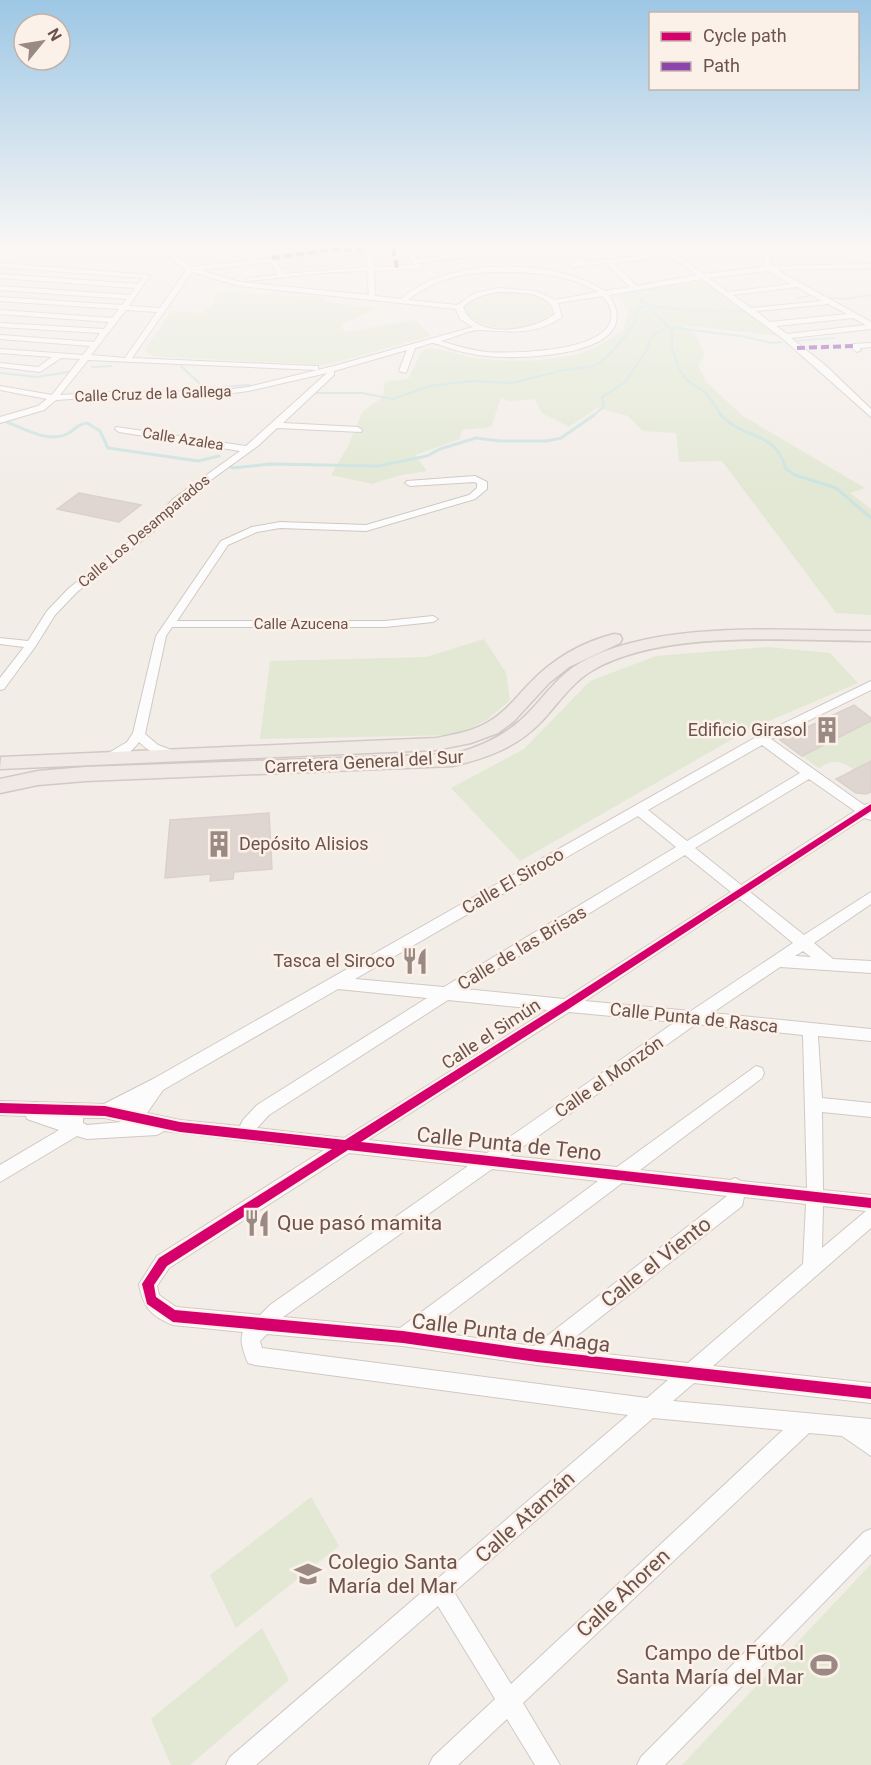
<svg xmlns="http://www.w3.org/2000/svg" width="871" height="1765" viewBox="0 0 871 1765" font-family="Roboto,sans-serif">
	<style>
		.green { fill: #e2e8d4 }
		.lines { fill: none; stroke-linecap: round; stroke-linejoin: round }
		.stream-far1 { stroke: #cce3e1; stroke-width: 2 }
		.stream { stroke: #cce3e1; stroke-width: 3 }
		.building { fill: #dfd5d1; stroke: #dbd0cb; stroke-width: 1.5 }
		.street-casing { stroke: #d0c8c4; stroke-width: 2 }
		.secondary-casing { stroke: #d2c9c4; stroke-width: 3 }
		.primary-casing { stroke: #d2c9c6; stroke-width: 3 }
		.street { fill: #fdfcfc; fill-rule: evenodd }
		.secondary { fill: #fdfcfc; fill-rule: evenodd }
		.primary { fill: #f0eae5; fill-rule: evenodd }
		.quiet { stroke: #8e44ad; stroke-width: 4; stroke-dasharray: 8 4; stroke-linecap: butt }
		.cycleway-casing { stroke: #fcf1e8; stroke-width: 4 }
		.cycleway { fill: #d6006c; fill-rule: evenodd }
		.labels { text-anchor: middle; stroke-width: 5; stroke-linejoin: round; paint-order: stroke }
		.far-street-label { font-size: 15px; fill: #6c534d; stroke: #fcf1e8 }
		.poi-label { font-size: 18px; fill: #6c534d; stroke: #fcf1e8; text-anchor: end }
		.street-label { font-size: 18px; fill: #6c534d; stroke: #fcf1e8 }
		.near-street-label { font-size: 21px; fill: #6c534d; stroke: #fcf1e8 }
		.near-poi-label { font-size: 21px; fill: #6c534d; stroke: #fcf1e8; text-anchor: start }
	</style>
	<rect width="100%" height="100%" fill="#f3ede8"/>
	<path class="green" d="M290 244H363L364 264 283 271 270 246Z
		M703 279 779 336 680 325 696 334 705 355 698 365 707 383 743 416 865 488 850 493 871 509V615L836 613 722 461 679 462 676 433 643 431 628 416 597 408 569 427 542 413 535 399 509 401 501 398 491 427 462 430 460 439 415 455 427 471 401 475 372 484 331 475 348 446 363 411 383 397 385 382 408 379 423 349C438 346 454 354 468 357 507 363 564 364 600 345 608 341 615 335 623 330L629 310 617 295Z
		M220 292 326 298 324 301C339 305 361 305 379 308L341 324 344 332 416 320 431 336 325 365 152 356 145 350 171 311 202 313 206 308 213 307 215 294Z
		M504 292C513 292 571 298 552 318 534 335 476 333 464 309 470 294 490 293 504 292Z
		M484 639 506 673 510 700 487 720 456 735 260 739 270 661 426 657Z
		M768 647 830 653 858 683 750 729 520 861 451 788 524 749 590 681 656 656Z
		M871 721V761L854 770C841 760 833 759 819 768L802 756Z
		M311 1497 339 1546 236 1628 210 1575Z
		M871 1564V1765H682Z
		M262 1628 289 1680 190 1765H171L151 1719Z"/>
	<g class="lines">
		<path class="stream-far1" d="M636 295 672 330V348L680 371 687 380 707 394 722 416
			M798 298 809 296
			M830 298 846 299 871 295
			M796 341 834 338
			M181 366 200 384
			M92 367 111 366
			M0 373 37 377 68 372
			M208 388 249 385
			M315 393H362L393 399 430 386 472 381 512 383 564 370 595 366 606 358 629 332 635 321 636 312 641 307 650 305 681 310 745 312
			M592 416 604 407 602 397 624 383 645 353 652 336 667 327 741 336 772 343 781 342"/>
		<path class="stream" d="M721 415C744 441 775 429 786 469L795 475 836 488 871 518
			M7 422C24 429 48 443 67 434 75 430 77 424 87 423L100 431 108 448 198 461 219 456
			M228 464 232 468 270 464 378 466 427 456 440 449 476 438 500 441H547L561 438 594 415"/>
	</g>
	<path class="building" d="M79 493 141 505 119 522 57 509Z
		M854 705 871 718V721L802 756 780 740Z
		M871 761V792L866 794 856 793 836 779Z
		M269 813 272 869 234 872 233 879 210 881 211 874 165 878 170 820Z"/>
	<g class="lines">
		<defs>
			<path id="street" d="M88 244H116L113 246 0 253V249Z
				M158 244H164L174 254 259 244H277L274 246 176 256 191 267 273 258 276 260 283 274 367 267 366 248 369 246 427 244 424 246 409 247 416 259 547 244H563L419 263 422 267 419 269 374 271 375 296 401 299C448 256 554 258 605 291L630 287 606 263 572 267 569 265 603 244H610L581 262 666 253 655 244H662L674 252 771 244V266L871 264V268L777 270 871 322V329L791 338 825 365 871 409V417L782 338 702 279 609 295C649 356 522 360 487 356 475 355 463 352 451 349 446 347 439 344 433 343 428 343 421 347 415 348L406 373 399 371 407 350 334 371V375L283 423 358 427 362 430 361 432 277 428 259 445 179 503 153 532 77 592 55 615 35 647 4 689 0 690V678L24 647 0 644V638L28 641 47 611 69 588 147 528 173 499 240 451 119 432 115 429 116 427 246 446 327 373 248 391 218 395 113 396 56 400 44 410 0 423V417L38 406 47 399 0 390V386L52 395 80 359 61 358 40 372 0 367V363L38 367 52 357 0 353V349L83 355 90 346 0 339V335L94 342 100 333 0 327V323L104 329 109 322 0 314V310L112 318 119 309 0 301V297L122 305 127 299 0 290V286L130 295 135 288 0 278V274L138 284 143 278 0 267V263L150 275 129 306 160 308 186 270 175 262ZM764 246V267L704 274 678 256ZM372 250H403L414 265 374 267ZM671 256 697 275 637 286 613 263ZM271 262 277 275 248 278 246 281 334 272 367 271 369 295 240 282 200 270ZM768 271 791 284 728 292 709 278ZM192 272 239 286 456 309 460 319 473 327 334 366 248 387 218 391 113 392 60 395 88 360 318 370V366H315L132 358ZM495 272C530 272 567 273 598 292L555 300 536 291 499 288 475 293 457 305 408 300C435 279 461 273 495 272ZM797 287 822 301 751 308 733 295ZM499 292C519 292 550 291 555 314 532 332 475 340 463 307 473 297 485 294 499 292ZM602 296C605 299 609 304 610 307 626 353 511 354 486 352 471 350 456 346 441 341 453 338 470 329 481 330 510 332 537 335 562 317L558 303ZM828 304 847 314 770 322 756 311ZM126 310 157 312 125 358 91 355ZM853 318 866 325 787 334 776 326Z
				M871 343V347L859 348 861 350 857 352 849 346 853 344Z
				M475 476 487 482V489L475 499 366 531 280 528 257 532 228 545 177 621H385L433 616 438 619 433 622 385 627H172L166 636 145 734 158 745 177 752 179 755 173 759C160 756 149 752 139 742 133 751 118 762 107 760L105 757 107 754 127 742 133 733 156 636 221 541 252 527 280 522 366 525 469 495 477 488V483L474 482 410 486 405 483 407 481Z
				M871 681V690L771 739 864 805 871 803V820L864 818 750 892 804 935 871 892V904L814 943 833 959 871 961V973L780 967 712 1013 871 1029V1041L818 1036 822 1098 871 1103V1117L822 1112 823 1190 871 1195V1228L713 1366 871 1383V1403L694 1383 673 1401 871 1419V1456L842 1436 809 1433 523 1703 560 1765H535L507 1719 458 1765H429L433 1757 495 1699 438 1606 256 1765H226L230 1757 628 1415 255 1365 248 1363C244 1353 239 1341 243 1332L173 1325C151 1316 143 1307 139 1284L157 1256 324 1150 164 1131 157 1135 87 1139 77 1136 0 1182V1165L59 1130 27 1119 26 1116 0 1115V1101L104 1104 153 1079 758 736ZM762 745 800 773 687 841 648 810ZM809 779 855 811 741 885 695 848ZM638 816 676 847 444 987 355 979ZM685 855 731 892 564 999 465 989ZM740 899 793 943 691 1011 585 1001ZM803 951 811 957 795 956ZM338 989 427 998 257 1105 243 1120 240 1126 180 1120 147 1113 163 1090ZM448 1000 548 1010 344 1138 257 1128 269 1115ZM569 1012 675 1022 487 1153 368 1140ZM696 1024 803 1035 807 1188 741 1181 735 1178 731 1180 640 1170 762 1078 764 1073 762 1068 756 1066 617 1167 510 1156ZM83 1118H105L122 1122 87 1125 83 1123ZM349 1153 468 1166 270 1305 260 1315 176 1307 159 1295 157 1286 169 1268ZM492 1169 598 1181 400 1328 283 1317ZM622 1183 727 1196 534 1346 426 1331ZM744 1197 806 1204 803 1264 688 1363 560 1349 742 1206ZM823 1206 866 1211 822 1248ZM267 1334 403 1346 537 1365 668 1380 647 1398 262 1348 260 1341ZM653 1418 783 1430 511 1684 454 1592Z
				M871 1529V1554L665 1765H637L641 1757 864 1532Z"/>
			<path id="secondary" d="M152 244H168L164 247Z"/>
			<path id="primary" d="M871 631V641C789 641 664 629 593 670 571 683 558 704 541 722 517 747 487 758 453 766L86 781 38 785 0 793V779L38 771 86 767 453 754C484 746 510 733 531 710 546 694 560 674 580 663 657 619 784 631 871 631Z
				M614 634 620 635 622 639 620 643 569 667 549 683 514 721 498 733 471 743 436 750 0 769 1 757 436 738C456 734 476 731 493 719 508 709 518 695 530 683 553 659 582 642 614 634Z"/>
		</defs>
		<use href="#street" class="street-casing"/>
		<use href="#secondary" class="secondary-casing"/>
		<use href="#primary" class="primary-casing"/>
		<use href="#street" class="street"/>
		<use href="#secondary" class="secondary"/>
		<use href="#primary" class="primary"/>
		<path class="quiet" d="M393 248 397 268
			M272 258 331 250 369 248
			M797 348 853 346"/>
		<defs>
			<path id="cycleway" d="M871 804V811L570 1008 361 1142 871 1198V1208L348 1150 167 1266 154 1285 156 1297 175 1310 403 1331 537 1350 871 1387V1399L537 1362 403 1343 173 1322 147 1304 142 1284 159 1258 332 1149 180 1132 105 1116 0 1113V1103L105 1106 180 1122 345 1140 564 1002Z"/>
		</defs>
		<use href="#cycleway" class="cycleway-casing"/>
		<use href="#cycleway" class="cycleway"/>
	</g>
	<linearGradient id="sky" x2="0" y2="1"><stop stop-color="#9dc7e5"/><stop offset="0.5" stop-color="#faf7f5"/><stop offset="1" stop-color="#faf7f5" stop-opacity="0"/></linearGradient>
	<rect width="871" height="491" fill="url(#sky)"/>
	<defs>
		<symbol id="building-bare" viewBox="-9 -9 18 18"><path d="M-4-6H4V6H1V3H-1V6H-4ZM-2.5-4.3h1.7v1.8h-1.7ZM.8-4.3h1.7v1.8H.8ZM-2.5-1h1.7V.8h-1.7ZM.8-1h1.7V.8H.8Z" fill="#9b8983" stroke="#fcf1e8" stroke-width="2.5" paint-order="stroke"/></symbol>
		<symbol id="restaurant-bare" viewBox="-9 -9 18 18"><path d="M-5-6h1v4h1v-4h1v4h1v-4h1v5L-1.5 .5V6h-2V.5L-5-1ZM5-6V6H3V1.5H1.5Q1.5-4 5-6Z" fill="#9b8983" stroke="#fcf1e8" stroke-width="2.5" paint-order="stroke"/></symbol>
		<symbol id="school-bare" viewBox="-9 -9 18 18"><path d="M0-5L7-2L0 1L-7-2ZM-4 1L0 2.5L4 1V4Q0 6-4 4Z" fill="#9b8983" stroke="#fcf1e8" stroke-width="2.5" paint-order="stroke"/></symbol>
		<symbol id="stadium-bare" viewBox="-9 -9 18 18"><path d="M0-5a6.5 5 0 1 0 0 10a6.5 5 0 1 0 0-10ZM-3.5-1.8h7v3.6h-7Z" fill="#9b8983" stroke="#fcf1e8" stroke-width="2.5" paint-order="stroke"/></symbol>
	</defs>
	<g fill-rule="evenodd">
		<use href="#building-bare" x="808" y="711" width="38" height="38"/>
		<use href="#building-bare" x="200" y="825" width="38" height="38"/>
		<use href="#restaurant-bare" x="396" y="942" width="38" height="38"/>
		<use href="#restaurant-bare" x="238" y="1204" width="38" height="38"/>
		<use href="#school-bare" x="289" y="1555" width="38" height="38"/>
		<use href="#stadium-bare" x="805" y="1646" width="38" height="38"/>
	</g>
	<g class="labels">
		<g class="far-street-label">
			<text transform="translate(153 394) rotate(-2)" y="5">Calle Cruz de la Gallega</text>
			<text transform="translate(183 439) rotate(9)" y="5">Calle Azalea</text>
			<text transform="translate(144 531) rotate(-40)" y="5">Calle Los Desamparados</text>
			<text x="301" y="629">Calle Azucena</text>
		</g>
		<g class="poi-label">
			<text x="807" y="736">Edificio Girasol</text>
			<text x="239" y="850" text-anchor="start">Depósito Alisios</text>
			<text x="395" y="967">Tasca el Siroco</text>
		</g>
		<g class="street-label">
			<text transform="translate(364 762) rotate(-3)" y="6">Carretera General del Sur</text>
			<text transform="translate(513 881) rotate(-30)" y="6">Calle El Siroco</text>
			<text transform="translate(522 948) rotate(-31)" y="6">Calle de las Brisas</text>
			<text transform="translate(694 1018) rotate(6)" y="6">Calle Punta de Rasca</text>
			<text transform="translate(491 1034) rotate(-33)" y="6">Calle el Simún</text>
			<text transform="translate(609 1077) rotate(-35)" y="6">Calle el Monzón</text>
		</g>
		<g class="near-street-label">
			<text transform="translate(509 1144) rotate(6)" y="7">Calle Punta de Teno</text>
			<text transform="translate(656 1262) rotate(-38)" y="7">Calle el Viento</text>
			<text transform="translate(511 1333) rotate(7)" y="7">Calle Punta de Anaga</text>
			<text transform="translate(525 1517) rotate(-42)" y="7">Calle Atamán</text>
			<text transform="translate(623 1593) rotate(-43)" y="7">Calle Ahoren</text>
		</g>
		<g class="near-poi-label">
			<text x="277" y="1230">Que pasó mamita</text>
			<text x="328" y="1569">Colegio Santa<tspan x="328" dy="24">María del Mar</tspan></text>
			<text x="804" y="1660" text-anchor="end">Campo de Fútbol<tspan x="804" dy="24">Santa María del Mar</tspan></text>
		</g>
	</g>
	<rect x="649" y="12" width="210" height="78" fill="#fcf1e8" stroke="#c2b2aa" stroke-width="1.5"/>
	<rect x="661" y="32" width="30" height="9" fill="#d6006c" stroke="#c2b2aa" stroke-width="1.5"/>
	<text x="703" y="42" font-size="18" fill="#6c534d">Cycle path</text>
	<rect x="661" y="62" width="30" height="9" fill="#8e44ad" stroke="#c2b2aa" stroke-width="1.5"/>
	<text x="703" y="72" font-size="18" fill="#6c534d">Path</text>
	<g transform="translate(42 42) rotate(60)"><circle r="28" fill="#fcf1e8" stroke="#c2b2aa" stroke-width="1.5"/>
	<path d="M0-4.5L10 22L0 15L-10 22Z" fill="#9b8983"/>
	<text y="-9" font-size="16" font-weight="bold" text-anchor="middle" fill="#6c534d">N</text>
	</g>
</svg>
